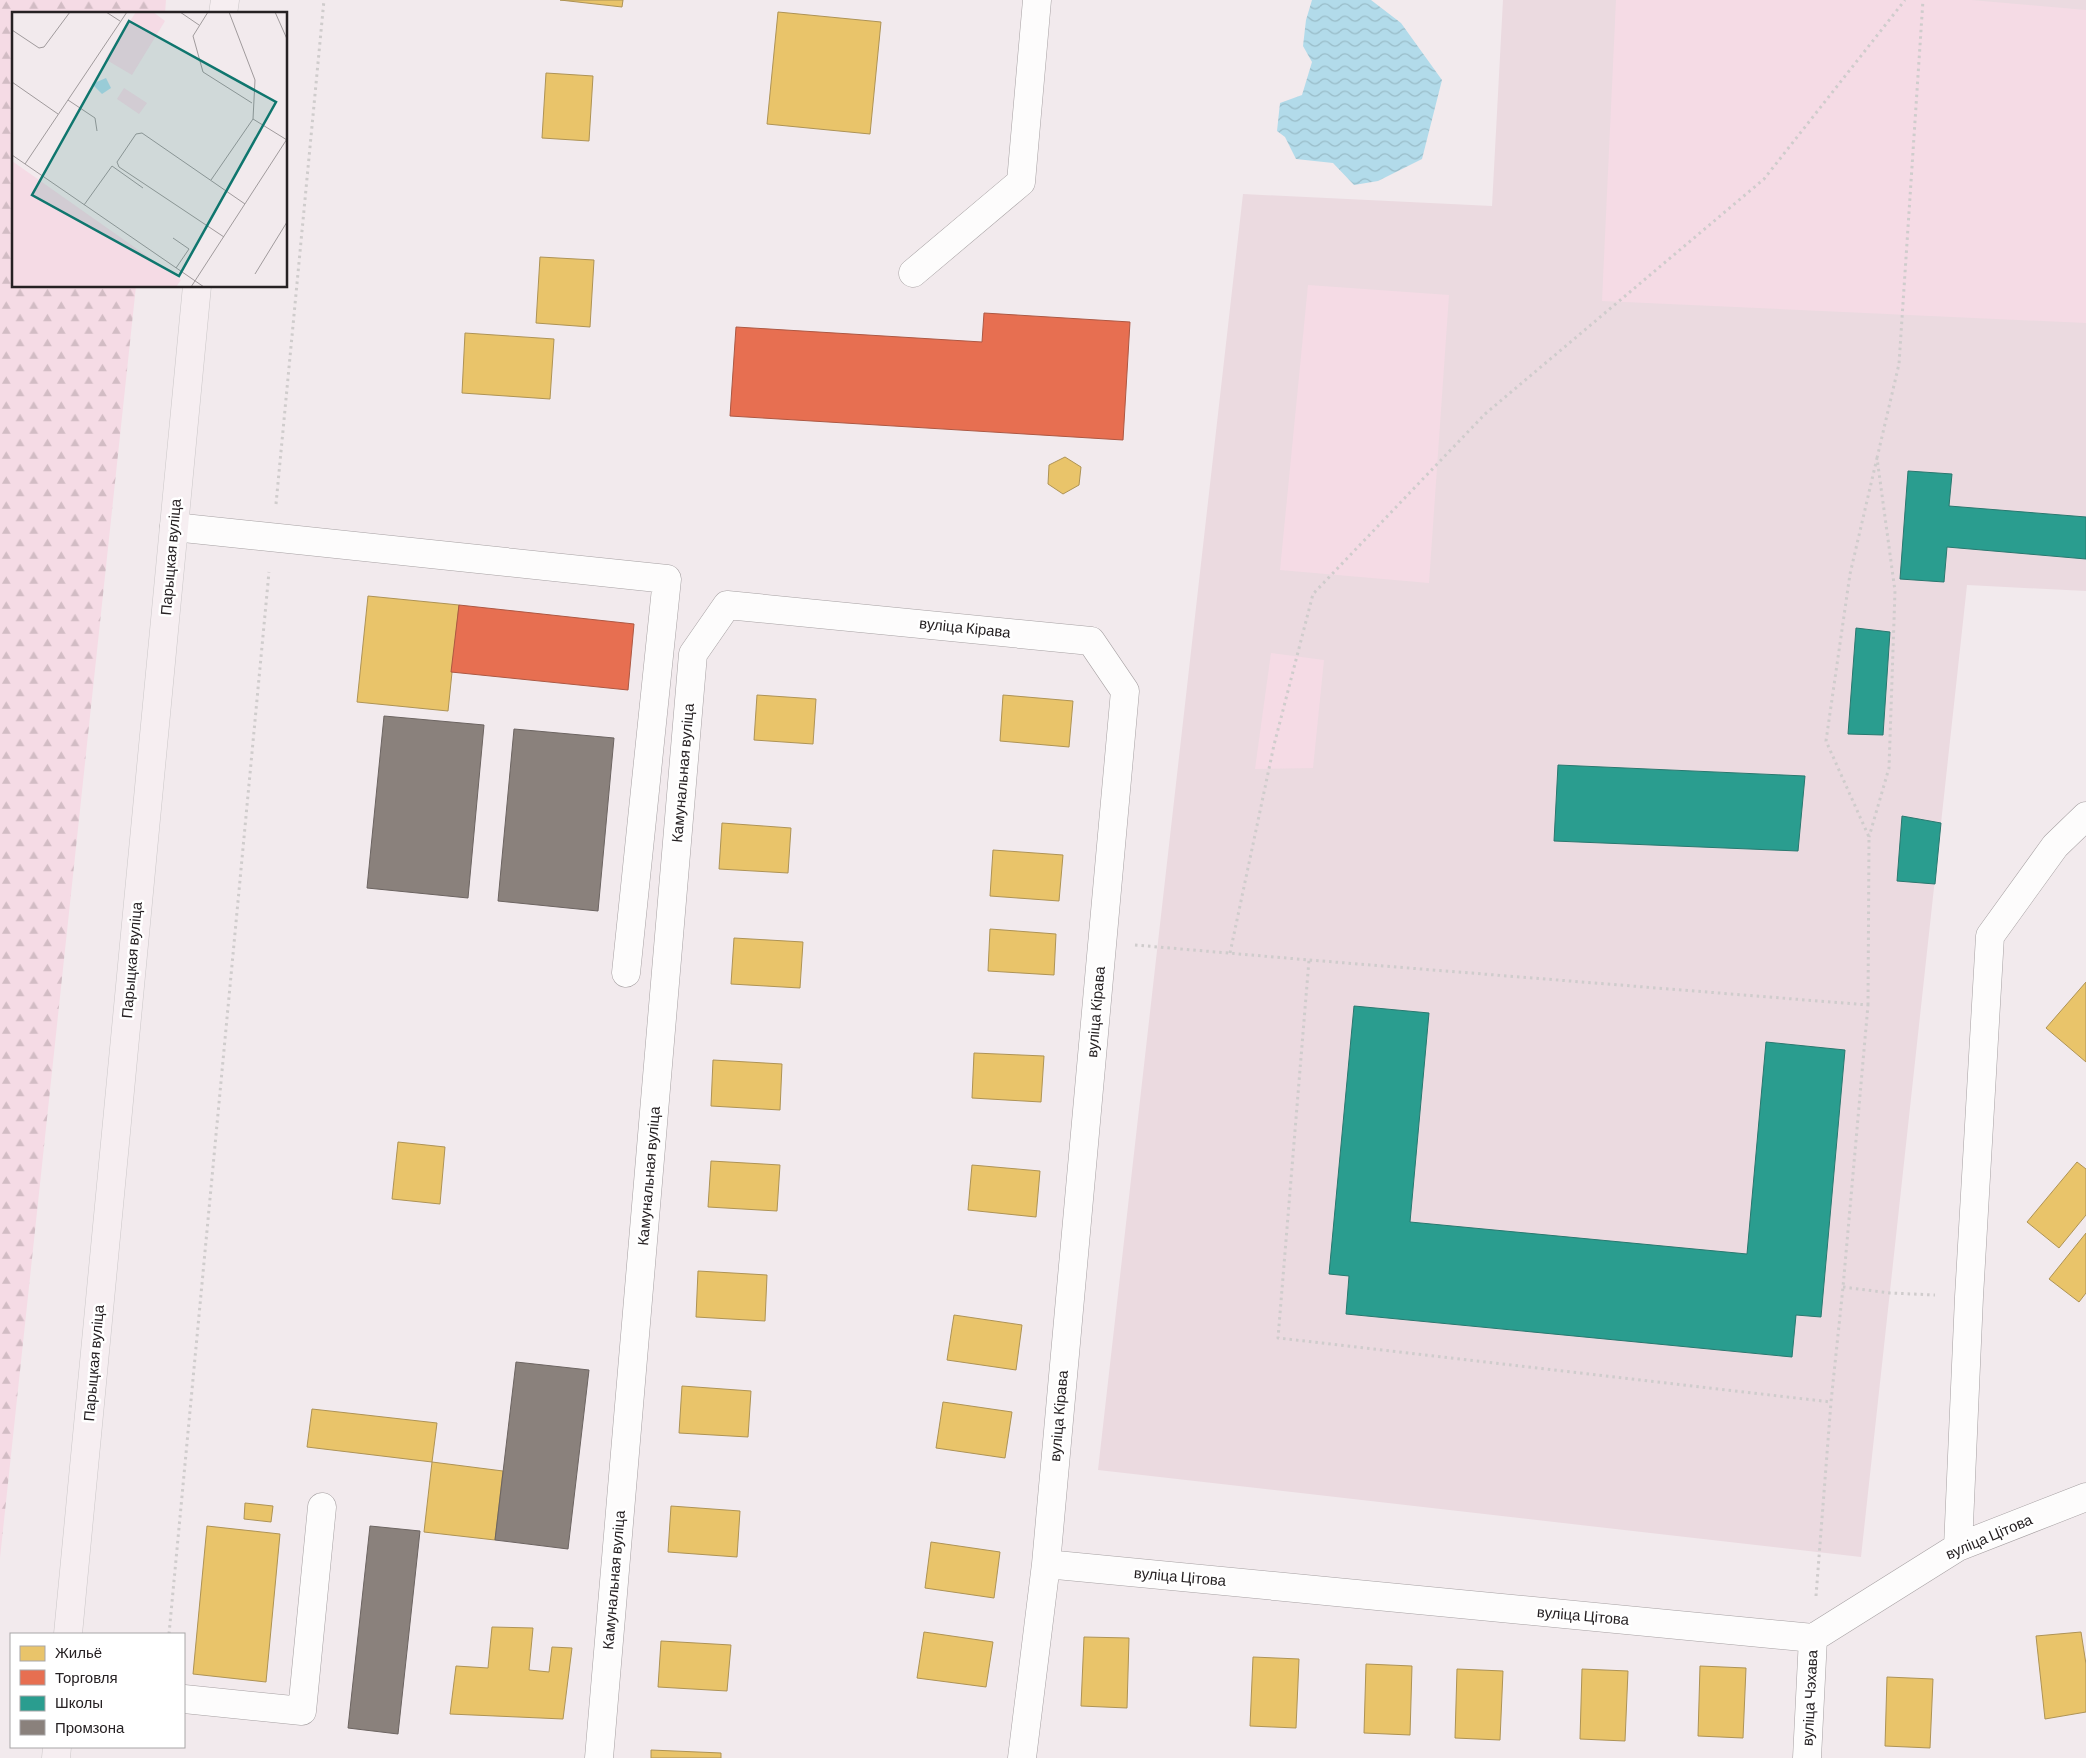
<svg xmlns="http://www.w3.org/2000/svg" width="2086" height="1758" viewBox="0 0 2086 1758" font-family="Barlow,sans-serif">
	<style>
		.built { fill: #ebdae0 }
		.forest { fill: url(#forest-firs) }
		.pitch { fill: #f5dbe5 }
		.water { fill: url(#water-waves) }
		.homes { fill: #e9c46a; stroke: #ae9355 }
		.shops { fill: #e76f51; stroke: #ad5843 }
		.schools { fill: #2a9d8f; stroke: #29786f }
		.industry { fill: #8a817c; stroke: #6c6461 }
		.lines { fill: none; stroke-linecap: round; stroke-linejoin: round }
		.minor-casing { stroke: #a6a0a2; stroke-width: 29 }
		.major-casing { stroke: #cbc7c8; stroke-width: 29 }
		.path { stroke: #cfcccc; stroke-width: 3; stroke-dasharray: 2.5 4; stroke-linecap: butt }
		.minor { stroke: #fdfcfc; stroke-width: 28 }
		.major { stroke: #f6eef1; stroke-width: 28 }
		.labels { text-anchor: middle; stroke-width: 5; stroke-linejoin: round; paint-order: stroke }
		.street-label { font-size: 15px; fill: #262123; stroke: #fff }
		.inset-road { fill: none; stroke: #a09a9c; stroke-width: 1 }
		.view { fill: #0f766e; fill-opacity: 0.15; stroke: #0f766e; stroke-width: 2.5 }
		.inset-edge { fill: none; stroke: #262123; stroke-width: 2.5 }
	</style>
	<defs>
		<pattern id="forest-firs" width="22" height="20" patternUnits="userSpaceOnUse" patternTransform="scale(1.25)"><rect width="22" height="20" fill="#f5dbe5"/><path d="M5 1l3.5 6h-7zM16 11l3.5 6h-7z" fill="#d2bcc4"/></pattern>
		<pattern id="water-waves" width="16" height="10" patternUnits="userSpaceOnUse" patternTransform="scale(1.25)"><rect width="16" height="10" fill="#b2dbea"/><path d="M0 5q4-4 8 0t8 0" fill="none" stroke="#99bcc8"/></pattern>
	</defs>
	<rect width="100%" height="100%" fill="#f2eaed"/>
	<path class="built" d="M1503 0H2086V591L1967 585 1861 1557 1098 1470 1243 194 1492 206Z"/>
	<path class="forest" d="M0 0H166L165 14H14V286H136L0 1558Z"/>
	<path class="pitch" d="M1616 0H1971L2086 10V323L1602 301Z
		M1308 285 1449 295 1429 583 1280 570Z
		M1271 653 1324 660 1313 768 1255 769Z"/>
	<path class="water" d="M1312 0H1371L1401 23 1442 80 1422 159 1378 181 1354 185 1333 163 1296 159 1285 137 1277 131 1280 103 1302 95 1312 62 1303 46 1306 20Z"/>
	<path class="homes" d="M560 0H623L622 7Z
		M778 12 881 22 870 134 767 124Z
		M546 73 593 76 589 141 542 138Z
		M540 257 594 260 590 327 536 323Z
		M465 333 554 339 550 399 462 393Z
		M1065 457 1081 467 1079 485 1063 494 1048 484 1049 465Z
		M368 596 459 605 448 711 357 702Z
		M757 695 816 699 813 744 754 740Z
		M1003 695 1073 701 1069 747 1000 741Z
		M722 823 791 828 788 873 719 869Z
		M993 850 1063 855 1059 901 990 896Z
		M990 929 1056 934 1054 975 988 971Z
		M734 938 803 942 800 988 731 984Z
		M2086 982V1062L2046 1028Z
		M974 1053 1044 1056 1041 1102 972 1098Z
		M713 1060 782 1064 780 1110 711 1106Z
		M398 1142 445 1147 440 1204 392 1199Z
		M711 1161 780 1165 777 1211 708 1207Z
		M2077 1162 2086 1169V1215L2059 1248 2027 1222Z
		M972 1165 1040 1171 1036 1217 968 1210Z
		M2086 1233V1293L2079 1302 2049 1279Z
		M698 1271 767 1275 765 1321 696 1317Z
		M954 1315 1022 1325 1016 1370 947 1360Z
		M682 1386 751 1391 748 1437 679 1433Z
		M943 1402 1012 1412 1005 1458 936 1448Z
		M312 1409 437 1423 432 1462 307 1447Z
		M432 1462 503 1471 495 1540 424 1532Z
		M245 1503 273 1506 271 1522 244 1519Z
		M671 1506 740 1511 737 1557 668 1552Z
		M207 1526 280 1534 266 1682 193 1674Z
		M931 1542 1000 1552 994 1598 925 1588Z
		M492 1627 533 1628 529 1670 549 1672 552 1647 572 1648 563 1719 450 1714 456 1666 488 1668Z
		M924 1632 993 1642 986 1687 917 1678Z
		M2081 1632 2086 1664V1712L2045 1719 2036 1636Z
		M1084 1637 1129 1638 1127 1708 1081 1706Z
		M661 1641 731 1645 727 1691 658 1687Z
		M1253 1657 1299 1659 1296 1728 1250 1726Z
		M1366 1664 1412 1666 1410 1735 1364 1733Z
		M1700 1666 1746 1668 1743 1738 1698 1736Z
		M1457 1669 1503 1671 1500 1740 1455 1738Z
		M1582 1669 1628 1671 1625 1741 1580 1739Z
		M1887 1677 1933 1679 1930 1748 1885 1746Z
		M651 1750 721 1753V1758H651Z"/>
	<path class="shops" d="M984 313 1130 322 1123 440 730 416 736 327 982 342Z
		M459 605 634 624 628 690 451 672Z"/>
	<path class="schools" d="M1908 471 1952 474 1949 506 2086 517V559L1947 547 1944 582 1900 579Z
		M1856 628 1890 632 1883 735 1848 734Z
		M1558 765 1805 776 1798 851 1554 841Z
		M1902 816 1941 823 1935 884 1897 881Z
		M1354 1006 1429 1013 1410 1222 1747 1254 1766 1042 1845 1050 1821 1317 1796 1315 1792 1357 1346 1314 1349 1276 1329 1274Z"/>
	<path class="industry" d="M384 716 484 725 468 898 367 888Z
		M514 729 614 738 598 911 498 901Z
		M516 1362 589 1370 568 1549 495 1540Z
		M370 1526 420 1531 398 1734 348 1728Z"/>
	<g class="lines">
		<defs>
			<path id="minor" d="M913 273 1021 182 1037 0
				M174 527 667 579 626 973
				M1958 1547 1969 1297 1990 936 2055 846 2086 816
				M1046 1564 1813 1638 1958 1547 2086 1497
				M184 1699 302 1711 322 1507
				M599 1758 693 654 727 605 1091 641 1125 691 1046 1564 1022 1758
				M1807 1758 1813 1638"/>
			<path id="major" d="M223 14 225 0
				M68 1634 197 286
				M56 1758 57 1747"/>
		</defs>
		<use href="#minor" class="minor-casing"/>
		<use href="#major" class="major-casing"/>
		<path class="path" d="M1877 458 1899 364 1923 0
			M276 504 324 0
			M1135 945 1309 960 1278 1338 1831 1402 1843 1287 1868 1005 1309 960
			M1230 953 1274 745 1313 594 1485 414 1764 179 1905 0
			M1868 1005 1869 837 1826 741 1850 574 1877 458 1895 591 1889 768 1869 837
			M1843 1287 1890 1293 1935 1295
			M1816 1596 1831 1402
			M169 1634 269 572"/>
		<use href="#minor" class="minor"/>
		<use href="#major" class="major"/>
	</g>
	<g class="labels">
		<g class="street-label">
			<text transform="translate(171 557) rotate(-85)" y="5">Парыцкая вуліца</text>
			<text transform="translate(965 628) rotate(6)" y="5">вуліца Кірава</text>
			<text transform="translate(683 773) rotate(-85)" y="5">Камунальная вуліца</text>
			<text transform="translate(132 960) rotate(-85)" y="5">Парыцкая вуліца</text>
			<text transform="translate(1096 1012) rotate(-85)" y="5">вуліца Кірава</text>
			<text transform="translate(649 1176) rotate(-85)" y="5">Камунальная вуліца</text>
			<text transform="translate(94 1363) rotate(-85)" y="5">Парыцкая вуліца</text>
			<text transform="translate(1059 1416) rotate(-85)" y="5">вуліца Кірава</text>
			<text transform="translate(1989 1537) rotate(-23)" y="5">вуліца Цітова</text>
			<text transform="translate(1180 1577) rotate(5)" y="5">вуліца Цітова</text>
			<text transform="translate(614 1580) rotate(-85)" y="5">Камунальная вуліца</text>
			<text transform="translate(1583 1616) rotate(5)" y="5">вуліца Цітова</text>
			<text transform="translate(1810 1698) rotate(-87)" y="5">вуліца Чэхава</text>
		</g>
	</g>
	<g transform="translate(12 12)">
		<rect width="275" height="275" fill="#f2eaed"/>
		<path d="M0 149 169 268 164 275H0Z" fill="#f5dbe5"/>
		<path d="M124 0H141L153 9 120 63 93 47ZM112 76 135 91 127 102 105 87Z" fill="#f5dbe5"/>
		<path d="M94 66 99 76 90 82 80 72Z" fill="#b2dbea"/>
		<path class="inset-road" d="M94 0 108 9M168 0 187 13M196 0 181 24 191 60 240 91M263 0 275 27M0 18 27 36 32 35 58 0M0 70 46 102M56 88 83 106 85 119M241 107 275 128M0 143 192 275M13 152 115 0M199 168 241 107 243 68 217 0M72 193 100 154 131 176M212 225 107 155 105 150 124 122 130 121 233 192M161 226 177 237 164 256M243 262 275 210M179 275 275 127"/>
		<path class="view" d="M117 9 264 90 167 264 20 183Z"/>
		<rect width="275" height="275" class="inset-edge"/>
	</g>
	<rect x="10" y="1633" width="175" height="115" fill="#ffffff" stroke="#a8a6a7"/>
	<rect x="20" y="1646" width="25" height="15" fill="#e9c46a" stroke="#a8a6a7"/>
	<text x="55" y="1658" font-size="15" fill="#262123">Жильё</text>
	<rect x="20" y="1670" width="25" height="15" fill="#e76f51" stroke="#a8a6a7"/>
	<text x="55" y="1683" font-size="15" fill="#262123">Торговля</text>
	<rect x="20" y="1696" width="25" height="15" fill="#2a9d8f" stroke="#a8a6a7"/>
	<text x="55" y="1708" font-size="15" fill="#262123">Школы</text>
	<rect x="20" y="1720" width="25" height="15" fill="#8a817c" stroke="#a8a6a7"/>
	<text x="55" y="1733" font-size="15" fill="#262123">Промзона</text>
</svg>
